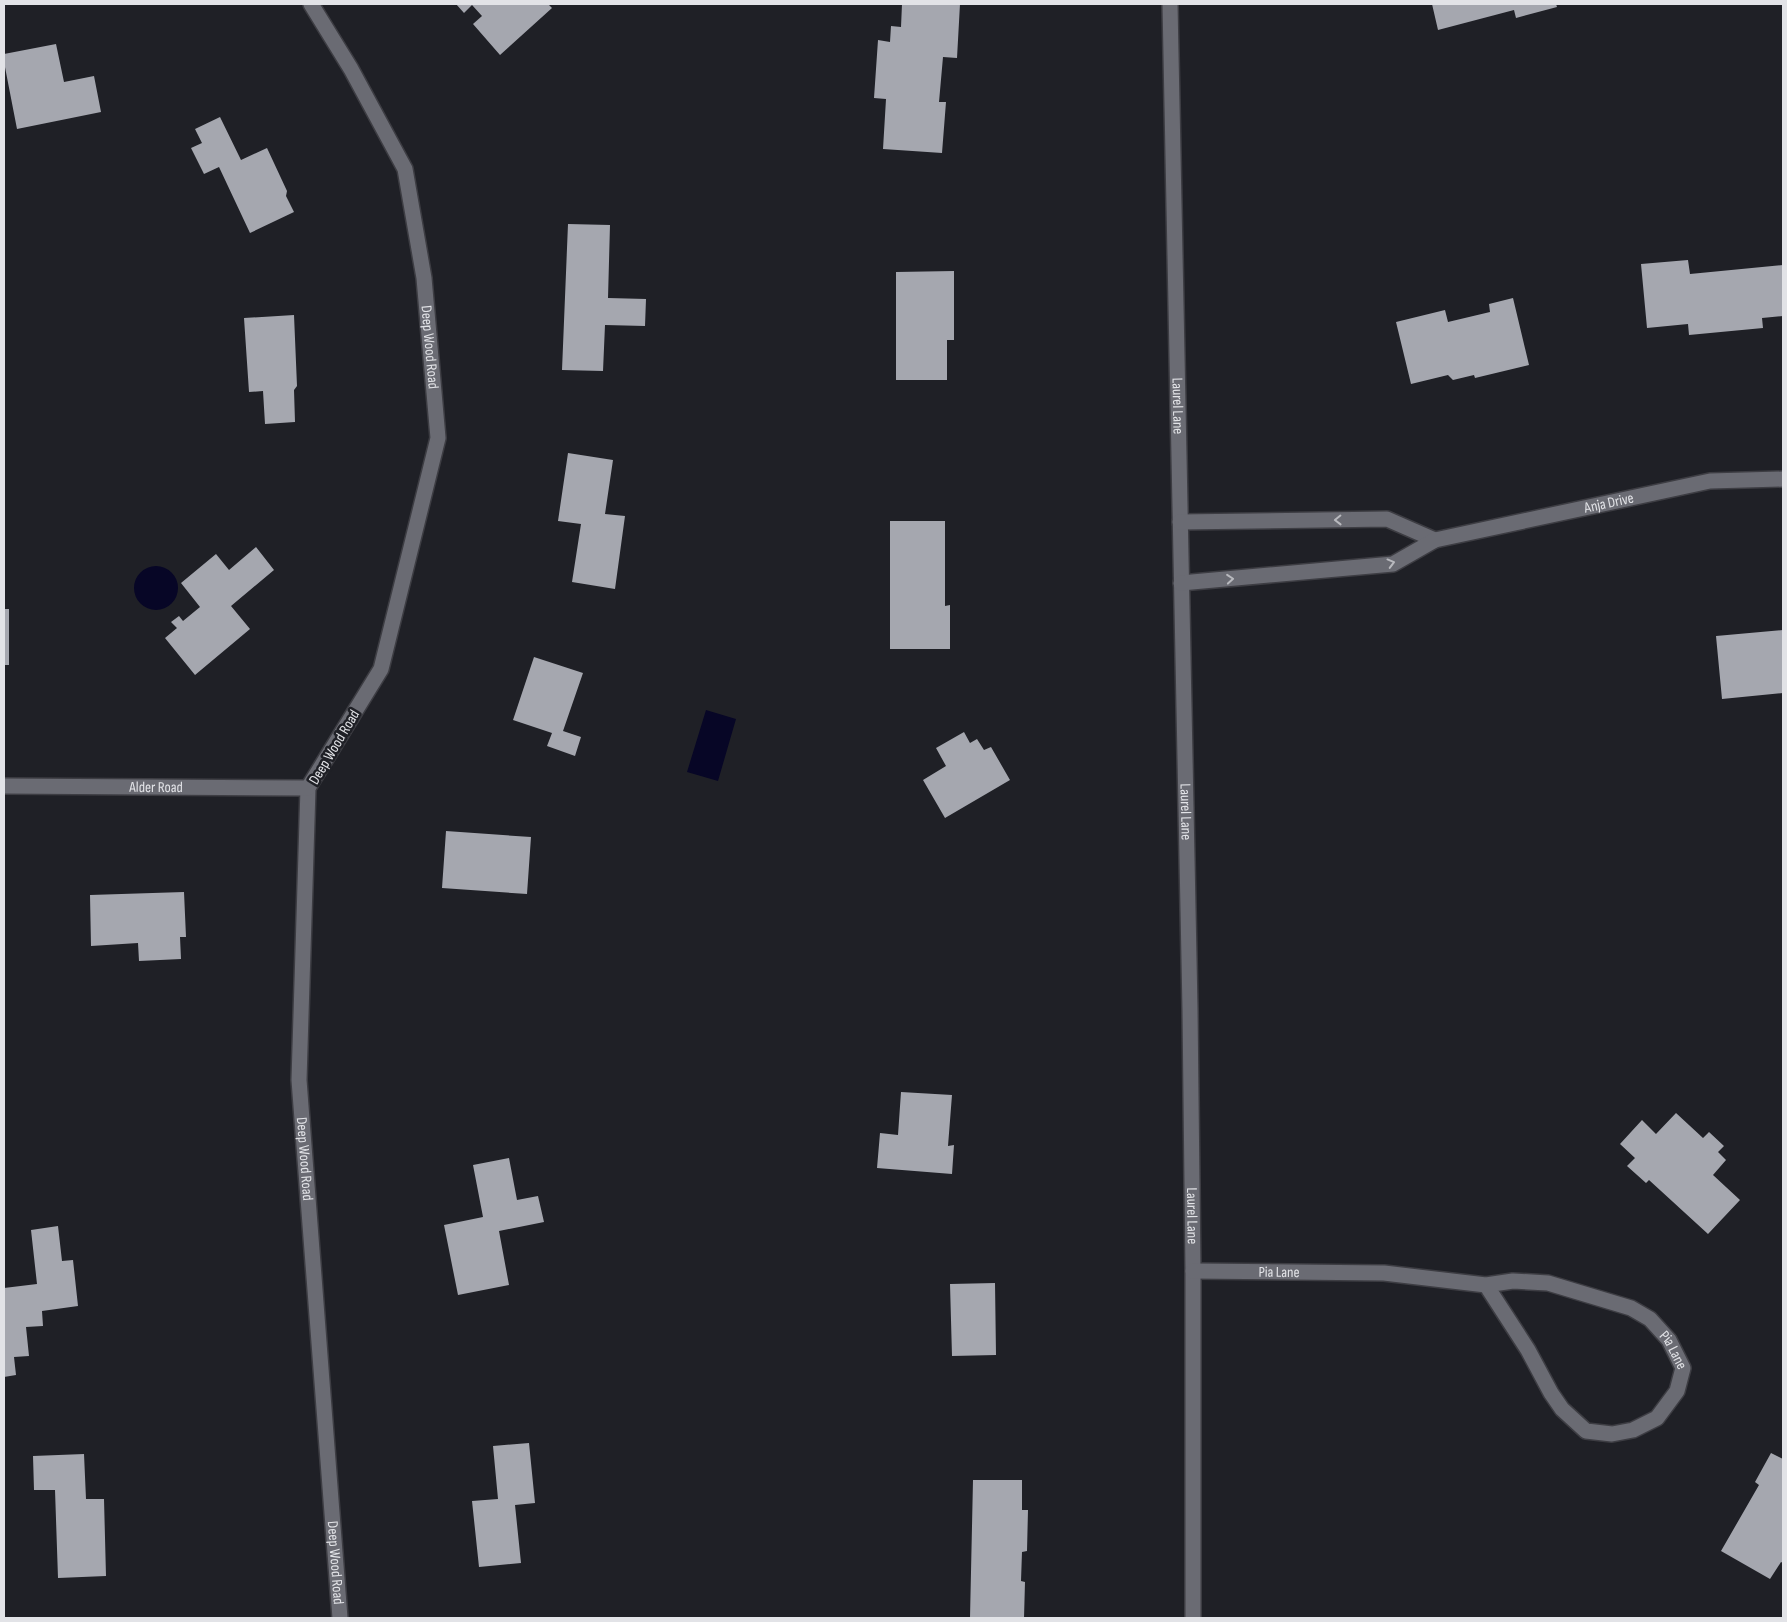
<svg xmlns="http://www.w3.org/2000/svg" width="1787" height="1622" viewBox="0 0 1787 1622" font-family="'Sofia Sans Condensed',sans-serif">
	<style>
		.water { fill: #070626 }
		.building { fill: #a5a7af }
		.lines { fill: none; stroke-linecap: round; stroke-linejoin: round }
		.street-casing { stroke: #3d3d43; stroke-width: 18 }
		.street { stroke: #6a6b73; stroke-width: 15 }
		.oneway { stroke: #b8b9be }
		.labels { text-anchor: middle; stroke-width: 5; stroke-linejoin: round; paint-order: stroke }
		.street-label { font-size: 15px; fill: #e2e3e7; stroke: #1f2026 }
	</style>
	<rect width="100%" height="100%" fill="#1f2026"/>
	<path class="water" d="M134 588a22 22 0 1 1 44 0a22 22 0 1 1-44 0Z
		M706 710 736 719 718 781 687 772Z"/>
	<path class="building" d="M456 4H548L552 8 500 55 473 24 482 16 472 5 464 13Z
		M902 4H960L957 58 943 57 939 102H946L942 153 883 149 886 99 874 98 878 40 890 42 891 26 901 27Z
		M1432 4H1556L1557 7 1516 18 1514 10 1438 30Z
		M56 44 64 82 94 76 101 112 17 129 4 62V54Z
		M220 117 241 160 267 148 287 191 286 196 294 212 250 233 219 167 204 174 191 148 202 143 195 129Z
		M568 224 610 225 608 298 646 299 645 326 605 325 603 371 562 370Z
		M1688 260 1690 274 1783 265V316L1762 318 1763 328 1689 335 1688 324 1647 328 1641 264Z
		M954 271V340H947V380H896V272Z
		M1513 298 1529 365 1475 378 1474 375 1453 380 1448 375 1411 384 1396 322 1445 310 1448 322 1490 312 1489 304Z
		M294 315 297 386 294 390 295 422 265 424 263 391 249 392 244 318Z
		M568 453 613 460 605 514 625 516 615 589 572 582 581 524 558 521Z
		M890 521H945V606L950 605V649H890Z
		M256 547 274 570 231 606 250 629 195 675 165 638 177 628 171 622 179 616 183 621 200 607 181 583 216 554 229 570Z
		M4 609H9V665H4Z
		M1783 630V693L1722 699 1716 636Z
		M534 657 583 673 563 731 581 737 575 756 547 746 552 733 513 720Z
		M964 732 970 743 977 739 984 750 991 747 1010 780 945 818 923 780 946 766 936 748Z
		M446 831 531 837 527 894 442 888Z
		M184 892 186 937H180L181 959 139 961 138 943 91 946 90 895Z
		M901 1092 952 1095 948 1146 954 1145 952 1174 877 1168 880 1133 898 1135Z
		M1676 1113 1703 1138 1709 1132 1724 1146 1718 1152 1726 1160 1713 1175 1740 1200 1708 1234 1649 1180 1646 1183 1627 1166 1635 1158 1620 1144 1642 1120 1656 1134Z
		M509 1158 517 1200 538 1196 544 1222 499 1231 509 1285 458 1295 444 1225 483 1217 473 1165Z
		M58 1226 62 1261 73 1260 78 1306 42 1311 43 1326 26 1327 29 1356 14 1357 16 1375 4 1377V1288L37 1284 31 1230Z
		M995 1283 996 1355 952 1356 950 1284Z
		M529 1443 535 1503 515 1505 521 1563 479 1567 472 1501 498 1499 493 1446Z
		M1771 1453 1783 1459V1563L1781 1562 1770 1579 1721 1551 1759 1485 1755 1482Z
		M84 1454 86 1499H104L106 1576 58 1578 55 1490H34L33 1456Z
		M973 1480H1022V1510H1028L1027 1551 1022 1552 1021 1581 1025 1582 1024 1618H970Z"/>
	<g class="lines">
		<defs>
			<g id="street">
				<path id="s1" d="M311 4 351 69 405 169 424 278 438 438 381 669 308 788 299 1080 340 1618"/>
				<path id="s2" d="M1170 4 1190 1009 1193 1271V1618"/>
				<path d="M1180 522 1387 519 1435 540"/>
				<path id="s3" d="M1181 583 1393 564 1435 540 1710 481 1783 479"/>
				<path id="s4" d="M4 786 308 788"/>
				<path id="s5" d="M1193 1271 1384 1273 1486 1285 1513 1281 1548 1283 1631 1308 1650 1319 1669 1340 1683 1368 1677 1391 1657 1418 1633 1430 1612 1434 1586 1431 1562 1409 1551 1393 1528 1350 1486 1285"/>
			</g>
		</defs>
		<use href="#street" class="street-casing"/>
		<use href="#street" class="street"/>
	</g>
	<defs><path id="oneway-chevron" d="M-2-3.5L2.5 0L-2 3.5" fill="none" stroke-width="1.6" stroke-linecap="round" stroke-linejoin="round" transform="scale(1.25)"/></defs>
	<g class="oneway">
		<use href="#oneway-chevron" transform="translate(1338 520) rotate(179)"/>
		<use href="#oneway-chevron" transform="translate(1391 563) rotate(-15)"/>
		<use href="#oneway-chevron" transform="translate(1230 579) rotate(-5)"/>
	</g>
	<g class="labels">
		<g class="street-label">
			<text dy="5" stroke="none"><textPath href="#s1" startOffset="370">Deep Wood Road</textPath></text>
			<text dy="5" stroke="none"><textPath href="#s2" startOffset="402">Laurel Lane</textPath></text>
			<text dy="5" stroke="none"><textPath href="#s3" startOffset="439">Anja Drive</textPath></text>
			<text transform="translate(334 747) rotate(-59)" y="5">Deep Wood Road</text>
			<text dy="5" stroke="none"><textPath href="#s4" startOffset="152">Alder Road</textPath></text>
			<text dy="5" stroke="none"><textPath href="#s2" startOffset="808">Laurel Lane</textPath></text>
			<text dy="5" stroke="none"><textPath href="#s1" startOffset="1210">Deep Wood Road</textPath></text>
			<text dy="5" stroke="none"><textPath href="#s2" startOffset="1212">Laurel Lane</textPath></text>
			<text dy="5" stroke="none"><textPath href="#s5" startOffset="86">Pia Lane</textPath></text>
			<text dy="5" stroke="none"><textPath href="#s5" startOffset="504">Pia Lane</textPath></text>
			<text dy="5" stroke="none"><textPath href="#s1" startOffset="1615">Deep Wood Road</textPath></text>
		</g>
	</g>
	<rect width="1787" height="1622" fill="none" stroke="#e2e3e7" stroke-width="10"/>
</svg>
